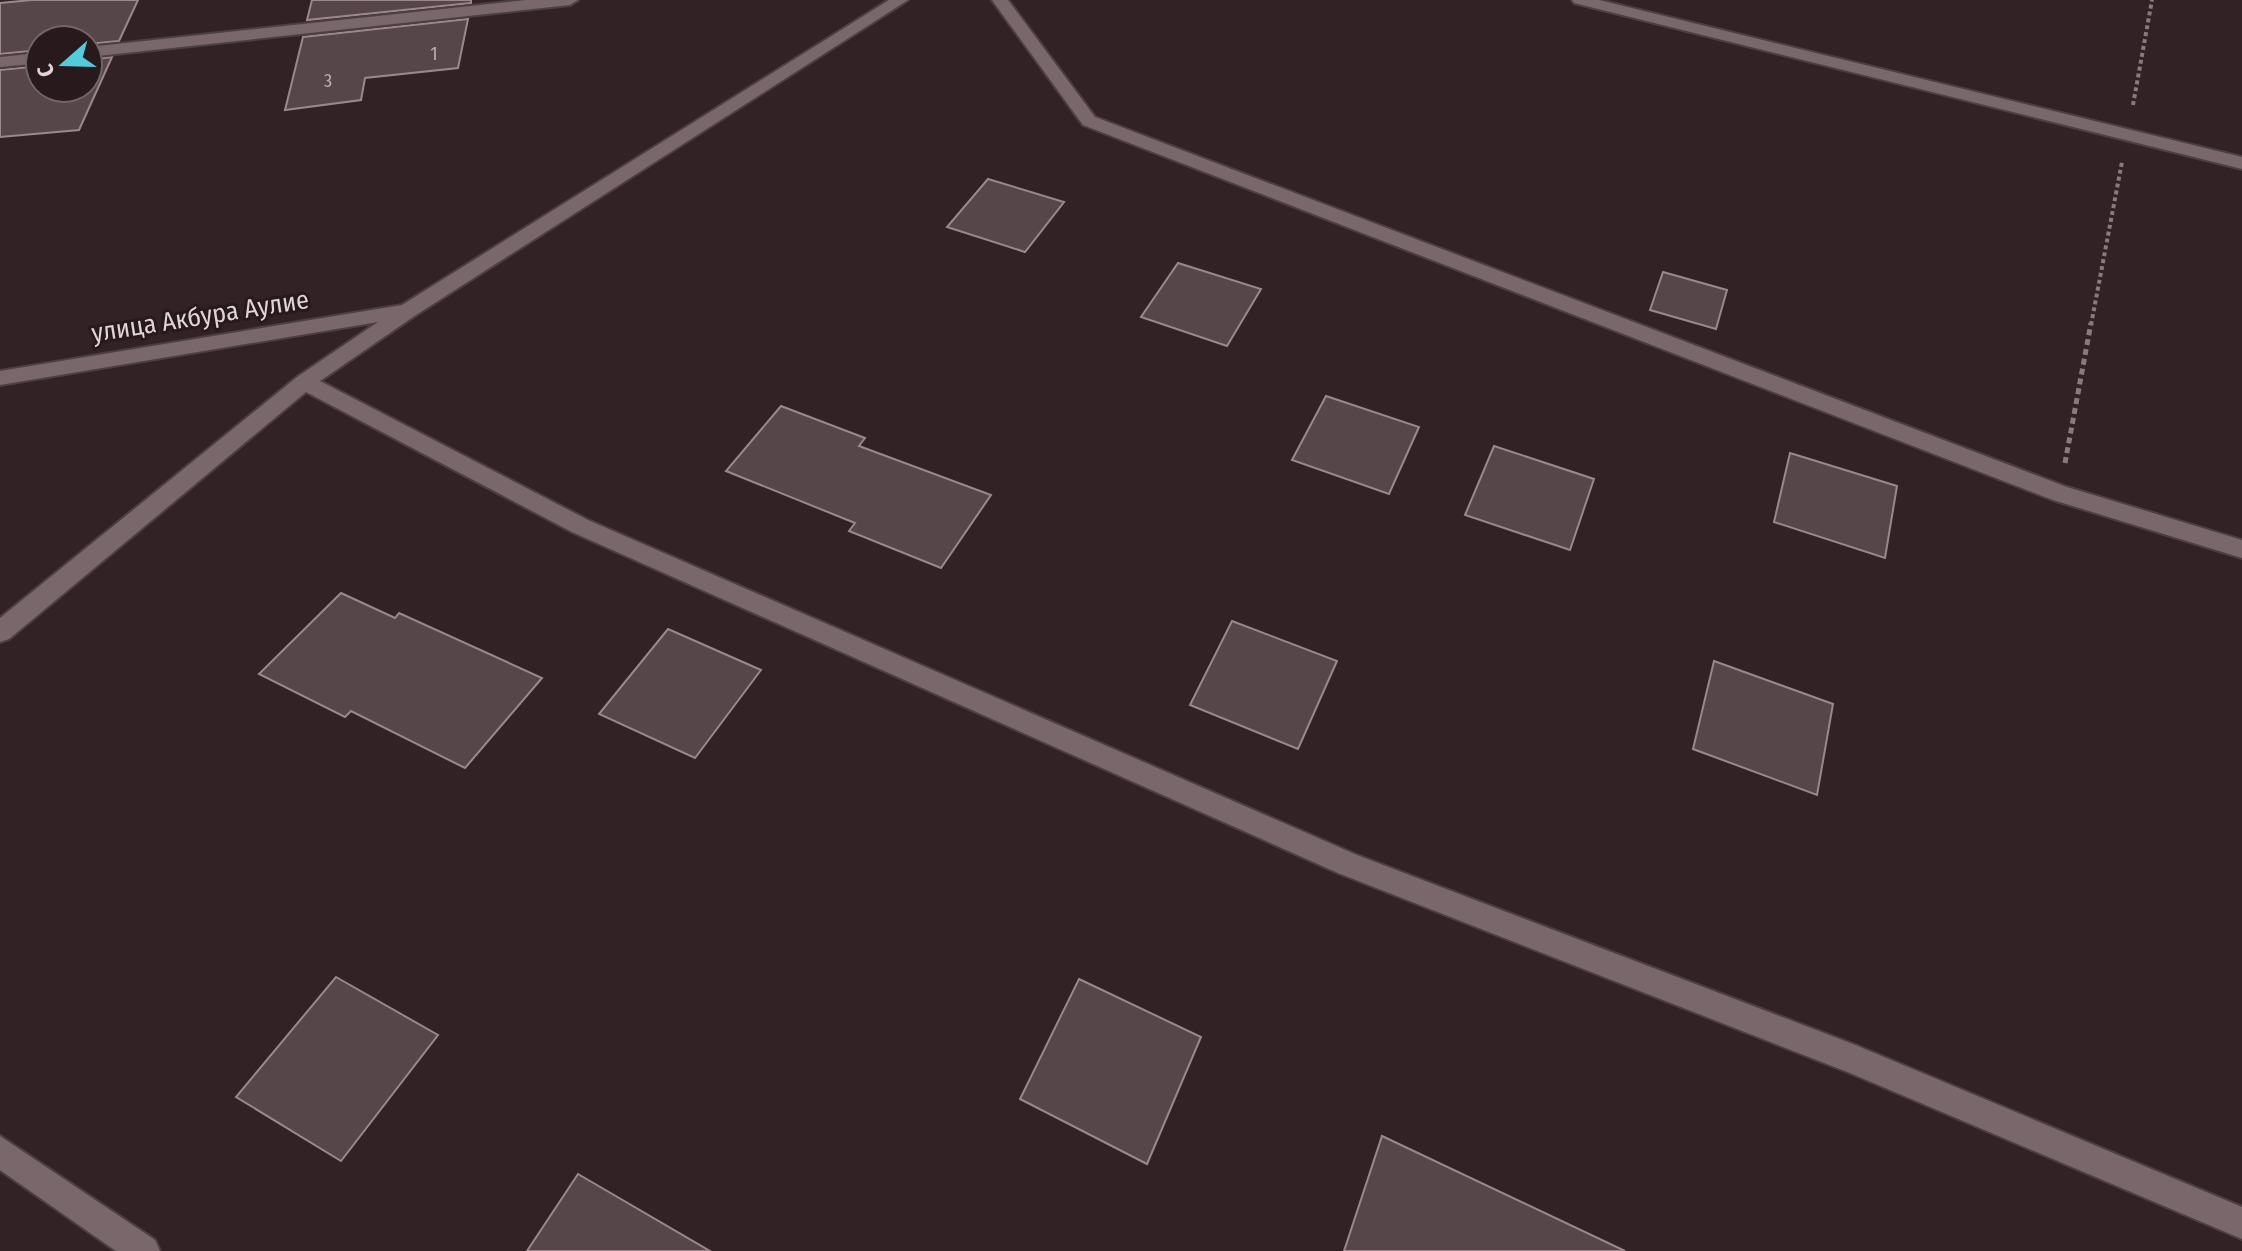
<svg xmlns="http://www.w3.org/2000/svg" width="2242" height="1251" viewBox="0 0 2242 1251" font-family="'Fira Sans Condensed',sans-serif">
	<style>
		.building { fill: #564549; stroke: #9b878c; stroke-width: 2 }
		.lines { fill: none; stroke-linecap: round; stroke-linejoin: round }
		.minor-casing { stroke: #4c3f43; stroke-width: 4 }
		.path-far1 { stroke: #887b7e; stroke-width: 4; stroke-dasharray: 4 3; stroke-linecap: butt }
		.path { stroke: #887b7e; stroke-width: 5; stroke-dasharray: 6 4; stroke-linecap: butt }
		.minor { fill: #7a676b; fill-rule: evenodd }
		.labels { text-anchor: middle; stroke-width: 6; stroke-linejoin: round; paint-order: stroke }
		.far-number-label { font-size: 18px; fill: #bdb0b4 }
		.street-label { font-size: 26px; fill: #dfd4d7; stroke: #28191d }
	</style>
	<rect width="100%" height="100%" fill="#322226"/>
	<path class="building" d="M32 0H138L119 41 88 44V40H40V50L0 54V3Z
		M312 0H471V3L307 20Z
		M468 19 458 68 365 78 361 100 285 110 303 37Z
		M112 57 79 130 0 137V70L40 66V88H88V60Z
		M988 179 1064 202 1025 252 947 227Z
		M1178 263 1261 289 1227 346 1141 317Z
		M1663 272 1727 290 1716 329 1650 310Z
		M1326 396 1419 427 1389 494 1292 460Z
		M781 406 865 438 859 446 991 495 941 568 849 531 855 523 726 471Z
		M1494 446 1594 479 1570 550 1465 515Z
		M1790 453 1897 486 1885 558 1774 522Z
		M341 593 395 618 399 613 542 678 465 768 351 711 345 717 259 674Z
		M1232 621 1337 661 1298 749 1190 705Z
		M668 629 761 670 695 758 599 714Z
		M1714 661 1833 704 1817 795 1693 749Z
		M336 977 438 1035 341 1161 236 1097Z
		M1079 979 1201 1037 1147 1164 1020 1099Z
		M1382 1136 1625 1251H1344Z
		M578 1174 710 1251H527Z"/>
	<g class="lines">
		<defs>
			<path id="minor" d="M526 0H578L570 5 88 57V47Z
				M889 0H908L416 315 320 381 588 520 1357 855 1853 1044 2242 1207V1239L1850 1073 1338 873 572 532 306 392 9 639 0 642V618L297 377 378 322 0 385V371L402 305Z
				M992 0H1008L1095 117 2067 487 2242 540V558L2053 500 1083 125Z
				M1572 0H1599L2242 157V169L1574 3Z
				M40 53V63L0 67V57Z
				M0 1136 155 1240 160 1251H116L0 1170Z"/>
		</defs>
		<use href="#minor" class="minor-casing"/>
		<path class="path-far1" d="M2133 105 2152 0
			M2091 325 2122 162"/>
		<path class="path" d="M2065 463 2091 323"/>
		<use href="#minor" class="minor"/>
	</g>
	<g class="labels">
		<g class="far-number-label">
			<text x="434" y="60">1</text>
			<text x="328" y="87">3</text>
		</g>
		<g class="street-label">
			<text transform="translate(200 316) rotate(-9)" y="9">улица Акбура Аулие</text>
		</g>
	</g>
	<g transform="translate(64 64) rotate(250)"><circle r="38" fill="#28191d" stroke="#716467" stroke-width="2"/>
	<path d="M0-6L14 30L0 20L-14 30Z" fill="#53cbda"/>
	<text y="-12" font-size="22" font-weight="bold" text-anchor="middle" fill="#dfd4d7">С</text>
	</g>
</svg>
